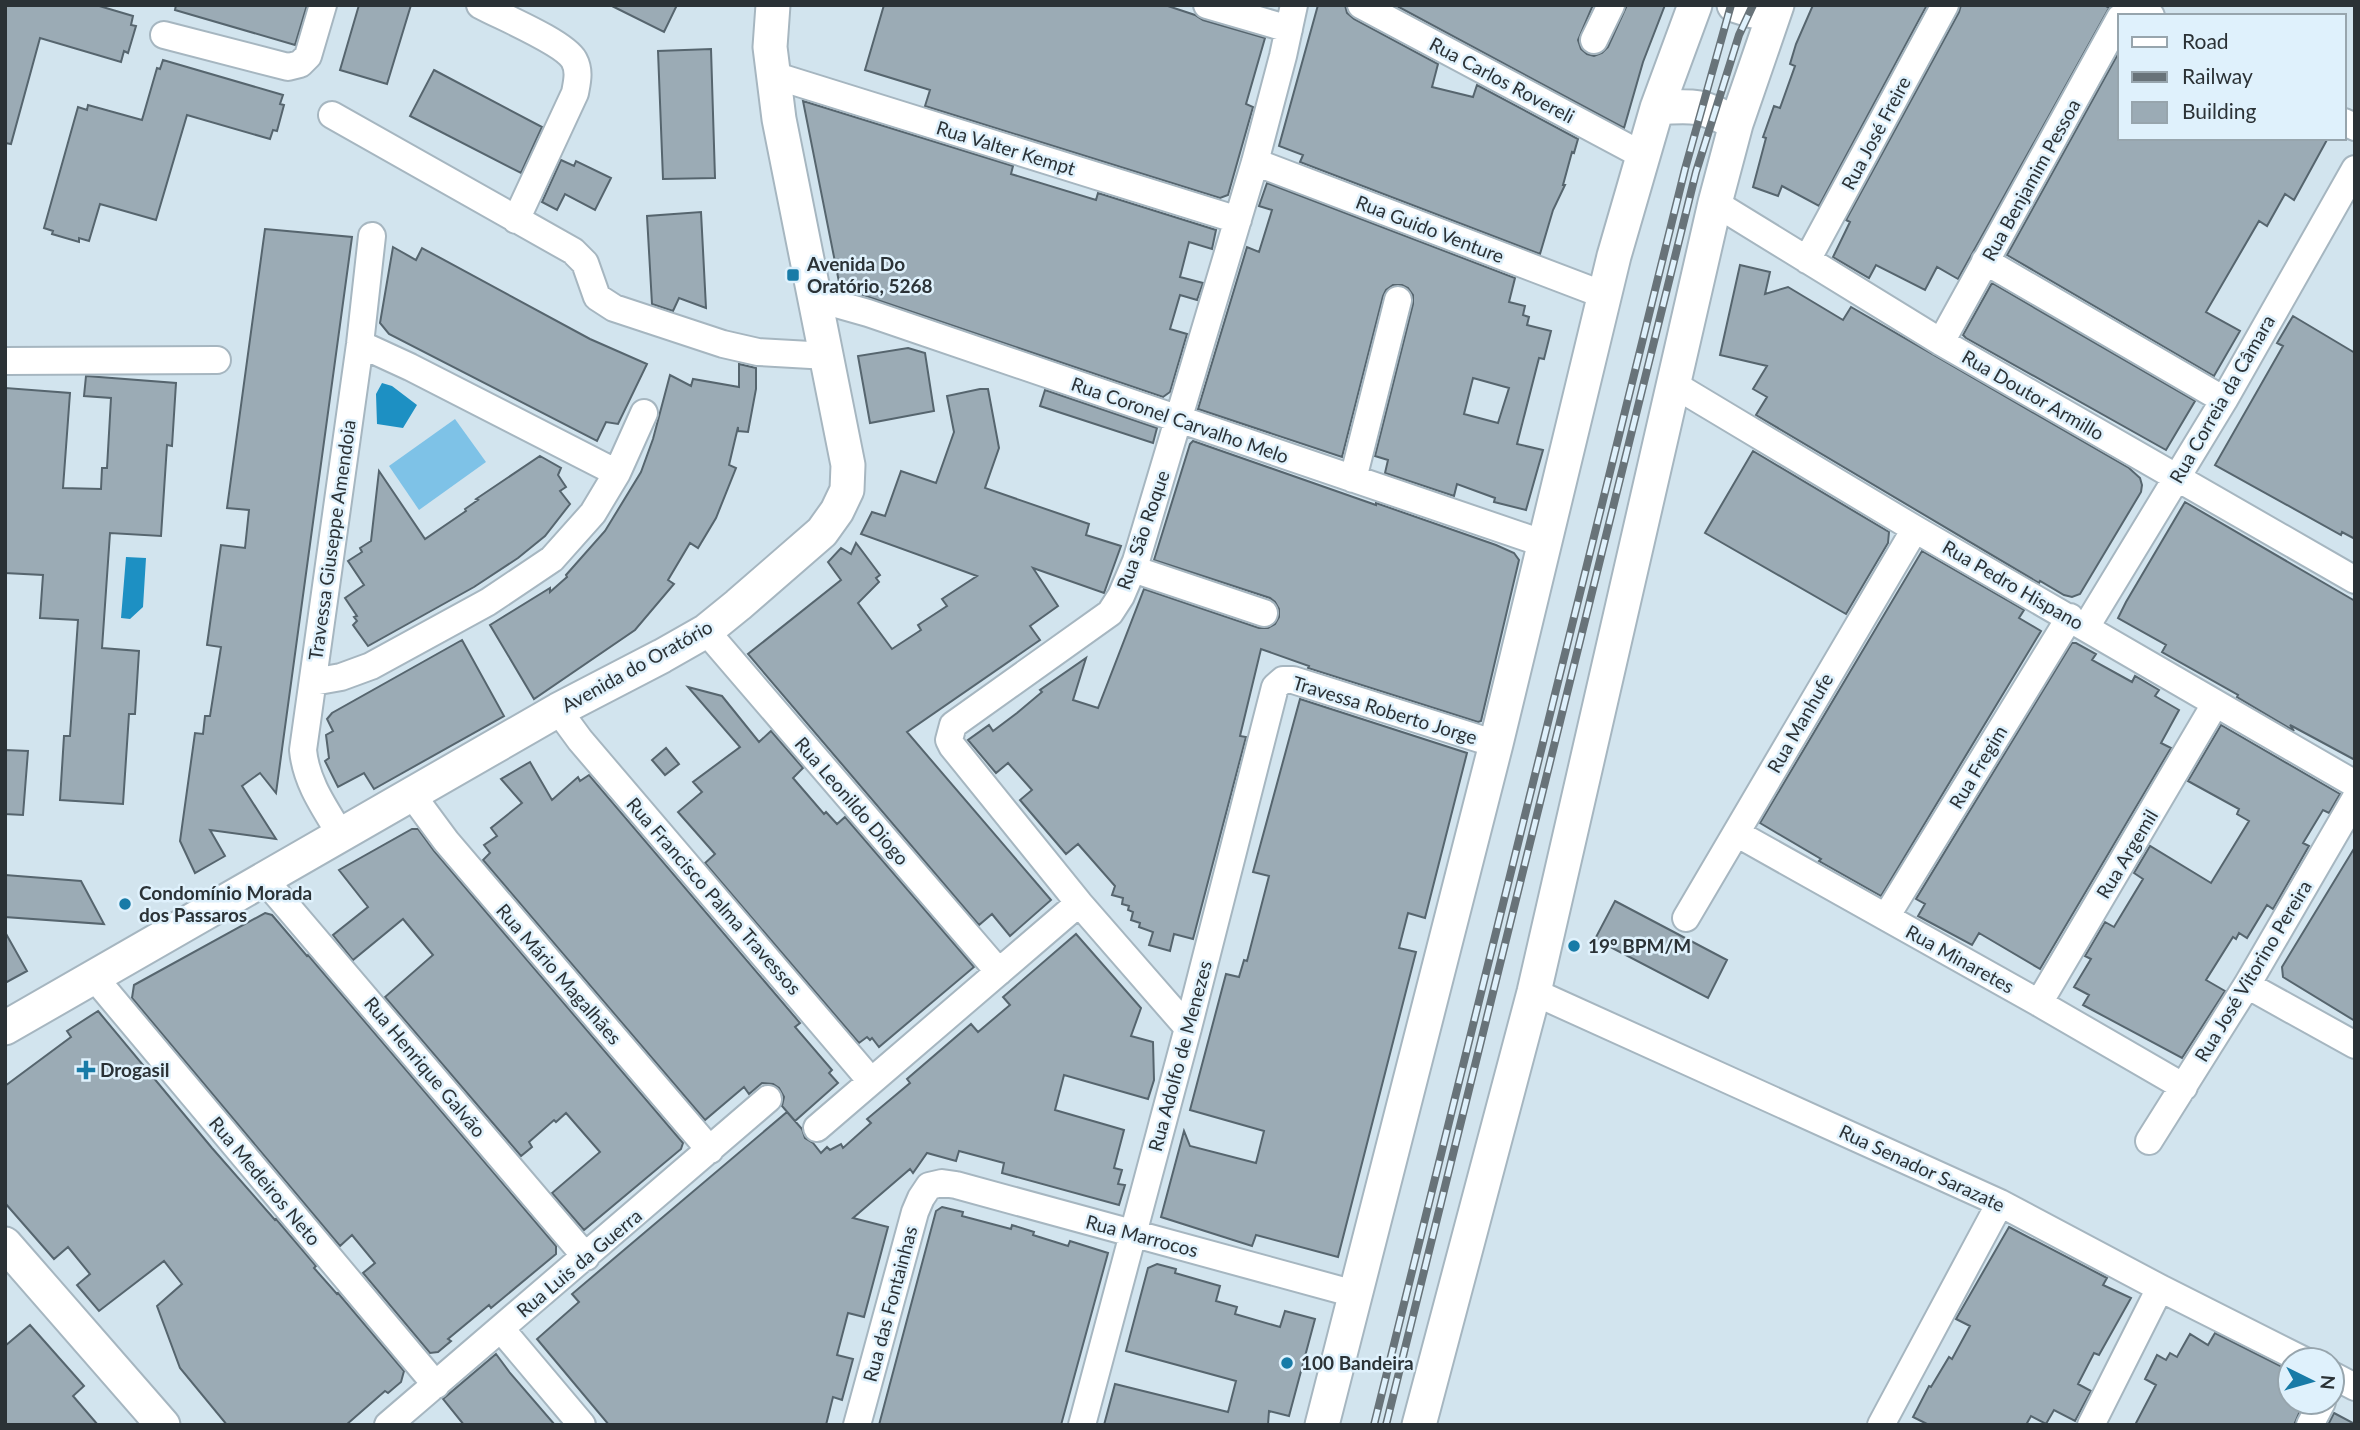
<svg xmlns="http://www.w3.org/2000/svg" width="2360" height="1430" viewBox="0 0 2360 1430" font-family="Lato,sans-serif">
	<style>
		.green { fill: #7ec2e7 }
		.water { fill: #1d90c3 }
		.building { fill: #9babb5; stroke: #56656e; stroke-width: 2; fill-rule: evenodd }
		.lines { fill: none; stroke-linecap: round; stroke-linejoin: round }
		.minor-casing { stroke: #a6b6c0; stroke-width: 30 }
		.major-casing { stroke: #a6b6c0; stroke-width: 37 }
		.minor { stroke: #fff; stroke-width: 26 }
		.major { stroke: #fff; stroke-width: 33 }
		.rail-casing { stroke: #687379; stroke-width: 8 }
		.rail { stroke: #dff1fc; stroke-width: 5; stroke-dasharray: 16; stroke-linecap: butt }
		.poi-dot { fill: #187ba7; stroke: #dff1fc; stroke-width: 2.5 }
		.labels { text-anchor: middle; stroke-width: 5; stroke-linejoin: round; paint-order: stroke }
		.street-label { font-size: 19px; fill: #2b3236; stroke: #dff1fc }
		.poi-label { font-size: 19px; font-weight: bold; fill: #2b3236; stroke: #dff1fc; text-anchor: start }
	</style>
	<rect width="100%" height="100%" fill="#d2e4ee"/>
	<path class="green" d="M455 419 486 462 419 510 389 466Z"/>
	<path class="water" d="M382 383 392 386 417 405 403 428 377 424 376 394Z
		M126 557 146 558 143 607 130 619 121 618Z"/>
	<path class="building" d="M5 5H96L133 16 131 25 136 26 128 53 124 51 121 62 40 38 11 144 5 143Z
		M176 5H307L295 45 175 10Z
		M359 5H411L387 84 340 70Z
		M610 5H677L664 32Z
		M884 5H1165L1195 15 1203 20 1265 38 1246 104 1253 107 1228 195 1220 198 925 106 930 90 865 70Z
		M1318 5H1345L1347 13 1354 19 1438 64 1432 87 1473 97 1477 85 1578 139 1574 153 1572 152 1563 185H1565L1553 210 1540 254 1300 162 1303 155 1279 146Z
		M1395 5H1593L1578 40 1581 49 1587 54 1594 56 1602 53 1608 47 1627 5H1665L1643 62 1624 128Z
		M1813 5H1927L1819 206 1782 186 1778 196 1753 187 1766 138 1763 137 1774 106 1780 108 1795 66 1790 64 1796 44Z
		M1961 5H2104L2109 8 1958 279 1937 267 1925 290 1876 265 1869 278 1833 257 1850 222 1846 220 1959 12Z
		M711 49 715 178 663 179 658 51Z
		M2119 52 2120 138H2328L2294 200 2285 194 2267 226 2259 221 2206 312 2240 331 2214 376 2007 255Z
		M163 60 283 95 280 104 284 105 277 131 273 130 270 139 187 115 156 220 100 204 89 241 79 238V242L52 234 53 231 44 228 78 107 87 110 88 105 142 120 157 68 160 69Z
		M434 70 542 127 521 173 410 116Z
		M803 101 1013 166 1011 174 1096 200 1098 193 1216 230 1212 249 1189 242 1180 277 1203 283 1197 300 1180 295 1170 329 1187 334 1170 392 1163 397 845 289 839 282Z
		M561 160 574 166 576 161 611 178 595 210 565 194 557 210 542 202Z
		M1267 183 1515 278 1509 302 1525 306 1523 315 1529 317 1527 325 1551 331 1544 359 1539 358 1517 444 1543 450 1526 510 1494 502 1495 498 1457 484 1454 496 1385 473 1388 460 1375 456 1413 304V295L1408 288 1402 285H1393L1386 290 1383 296 1342 457 1198 409 1247 247 1259 252 1272 210 1259 206ZM1473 378 1509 388 1498 423 1464 414Z
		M701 212 706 308 679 298 673 311 652 304 647 216Z
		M265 229 352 237 276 793 260 773 242 786 276 839 210 830 225 856 195 873 180 841 195 733 203 734 205 716H210L221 647 207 645 221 545 245 548 249 510 227 508Z
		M393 247 416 260 422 248 590 339 647 364 618 424 606 422 597 441 389 334 380 323Z
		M1740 265 1770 272 1765 294 1788 287 1843 320 1851 307 2129 468 2140 478 2142 485 2141 492 2080 594 2072 597 2064 595 2040 581 2039 583 1756 415 1767 397 1753 389 1767 366 1720 355Z
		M1992 283 2195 401 2166 450 1966 338 1963 335Z
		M2293 316 2355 353V539L2342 532 2341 535 2215 465 2283 346 2277 343Z
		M908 348 925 353 934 411 870 423 858 356Z
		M739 364 756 368V389L748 432 738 431V427L729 465 736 468 716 518 698 548 690 543 668 580 674 584 635 630 534 699 490 625 550 588V592L567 577 566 575 605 531 641 472 653 439 670 375 691 386 693 379 739 387Z
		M86 376 176 383 172 446 167 445 161 536 110 533 102 648 139 651 135 714H129L123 804 60 800 64 736H70L78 620 40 618 43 575 5 573 6 388 70 393 63 488 101 489 102 468H107L111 398 84 396Z
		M980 389H988L999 448 985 488 1089 524 1086 535 1121 546 1104 593 1033 568 1058 606 1030 626 1040 640 907 732 1051 900 1010 936 992 914 979 925 748 654 841 580 828 562 841 548 851 554 856 543 880 575 876 578 879 582 858 603 892 649 921 630 918 625 947 606 942 599 977 576 861 534 872 512 885 516 901 471 936 483 954 432 947 396Z
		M1045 390 1157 428 1153 443 1040 406Z
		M1193 441 1376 505V503L1496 545 1514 553 1519 560 1481 721 1478 722 1308 668 1309 666 1261 649 1240 736 1246 737 1193 939 1174 934 1170 951 1149 945 1153 932 1139 927 1140 923 1131 920 1133 912 1128 910 1129 906 1122 904 1123 898 1112 895 1115 886 1078 844 1066 854 1020 800 1032 790 1008 763 996 773 968 740 989 725 993 731 1017 713 1042 692 1040 690 1086 658 1073 700 1098 708 1144 589 1259 628H1268L1275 624 1279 617V609L1275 602 1270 598 1154 560 1190 444Z
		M1753 451 1889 532 1888 543 1846 614 1705 533Z
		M540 456 561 468 558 475 566 487 560 491 570 504 545 536 518 558 474 587 368 646 353 625 357 621 354 617 357 616 345 598 364 585 348 561 362 552 360 548 371 541 379 471 425 539 466 511 465 509 478 500 476 499Z
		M2185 502 2355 601V760L2290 725 2294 731 2237 697 2238 695 2162 652 2166 645 2118 618 2126 602Z
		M1922 551 2024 610 2019 618 2041 631 1881 896 1819 861 1821 859 1760 823Z
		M462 640 504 716 374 789 364 773 338 787 325 761 329 758 326 735 333 731 327 719 332 713Z
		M2072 643H2076L2096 654 2092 660 2132 682 2135 676 2159 690 2155 696 2179 710 2161 743 2171 748 2040 969 1979 933 1972 945 1918 916 1925 904 1916 899Z
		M688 687 722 696 759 742 771 731 803 768 793 778 824 814 826 812 837 824 845 817 974 967 879 1047 872 1038 870 1040 867 1037 859 1043 705 863 715 854 678 812 702 792 693 782 740 747Z
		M1300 699 1467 753 1425 918 1408 913 1399 948 1416 952 1338 1257 1256 1235 1252 1246 1161 1217 1184 1131 1190 1146 1256 1163 1264 1131 1190 1110 1226 974 1239 977 1244 960 1247 961 1269 876 1253 872Z
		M2221 725 2340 794 2329 813 2323 810 2303 843 2309 846 2273 909 2267 905 2247 938 2239 933 2236 939 2233 937 2206 980 2225 991 2182 1058 2083 1005 2089 995 2074 987 2091 959 2085 956 2105 922 2114 927 2143 879 2134 873 2150 846 2211 883 2249 821 2237 814 2239 809 2188 781Z
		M666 748 679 764 665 775 652 760Z
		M5 750 28 751 23 815 5 814Z
		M530 762 552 800 578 777 580 781 589 775 800 1023 795 1027 832 1070 829 1073 838 1083 795 1121 782 1106 784 1097 779 1088 773 1084 762 1083 749 1094 744 1087 705 1120 483 860 490 853 484 845 497 836 491 828 522 803 501 779Z
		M412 829H418L434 851 683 1143 681 1149 584 1230 552 1193 600 1152 566 1113 556 1122 554 1120 529 1142 532 1147 521 1156 385 997 433 955 403 919 353 960 333 935 368 907 339 870Z
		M2355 847V1021L2283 977 2282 967Z
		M5 875 81 881 104 924 5 917Z
		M1615 901 1727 960 1708 998 1595 939Z
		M265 913 272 915 307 956 308 955 556 1246V1254L491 1308 489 1305 448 1339 451 1341 438 1352 430 1353 363 1273 375 1263 352 1235 340 1246 132 998 134 985Z
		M5 932 27 971 5 983Z
		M1076 934 1141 1008 1131 1036 1153 1042 1154 1080 1148 1099 1064 1075 1055 1110 1124 1130 1114 1168 1122 1170 1118 1184 1125 1185 1119 1205 1002 1173 1004 1163 959 1151 956 1161 927 1153 913 1173 910 1169 853 1218 888 1227 864 1317 848 1313 837 1355 853 1359 842 1400 833 1397 826 1425H609L537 1339 579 1302 572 1294 787 1112 802 1129 805 1138 813 1143 821 1153 827 1147 830 1150 841 1144 843 1148 871 1123 867 1119 910 1083 907 1079 971 1024 978 1032 1010 1005 1003 997Z
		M98 1011 212 1148 275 1220 276 1219 316 1266 314 1268 337 1294 338 1293 404 1371 401 1382 388 1393 385 1391 346 1425H227L180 1368 157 1306 182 1284 164 1261 99 1311 77 1285 90 1274 68 1247 54 1259 5 1203V1086L71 1037 67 1031Z
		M942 1207 963 1212 962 1216 1011 1229 1012 1225 1034 1232 1033 1235 1068 1246 1070 1241 1108 1253 1061 1425H879L936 1211Z
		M2009 1227 2107 1278 2103 1285 2131 1298 2099 1355 2094 1353 2078 1384 2091 1391 2075 1421 2054 1410 2046 1424 2031 1416 2026 1425H1929L1913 1417 1929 1386 1931 1387 1949 1357 1952 1359 1970 1326 1956 1319Z
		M1157 1264 1176 1269 1175 1273 1220 1286 1216 1301 1237 1307 1235 1314 1280 1327 1285 1311 1315 1319 1289 1416 1269 1411 1268 1425H1104L1115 1384 1228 1412 1236 1381 1126 1351 1148 1268Z
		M30 1325 84 1386 73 1396 98 1425H5V1346Z
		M2215 1333 2290 1371V1402H2304L2294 1425H2135L2156 1385 2145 1379 2157 1355 2166 1360 2170 1353 2177 1357 2190 1334 2208 1345Z
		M496 1354 510 1373 555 1425H464L443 1399Z
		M2334 1413 2355 1424V1425H2328Z"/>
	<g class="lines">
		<defs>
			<path id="minor" d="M480 5C500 16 564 42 574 60 580 71 577 82 575 93L516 220
				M1207 5 1289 29
				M1361 5 1642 155
				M2132 5 2151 16
				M164 35 288 67 300 64 308 56 323 5
				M1594 40 1611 5
				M773 75 1238 220
				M332 115 573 251 585 263 597 297 614 308 723 344 758 352 828 356
				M2344 122 2355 127
				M1255 162 1604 295
				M1715 203 1941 342 2355 580
				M1807 260 1945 5
				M1985 261 2224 400
				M815 298 868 313 1545 544
				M1941 342 2120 18
				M360 344 410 367 617 473
				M5 361 217 360
				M1673 384 1915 529 2355 784
				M1353 479 1398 300
				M1133 569 1264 613
				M2086 627 2224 400 2355 169
				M706 631 999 972
				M313 682 341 677 371 666 488 602 552 559 593 513 617 473 644 413
				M558 710 580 740 871 1081
				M412 795 446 841 710 1150
				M1736 833 2039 1003 2184 1087
				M341 835C324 807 306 782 303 750L360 344 372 236
				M263 878 586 1257
				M1886 917 2070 617
				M1686 918 1915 529
				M94 977 436 1385
				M2247 985 2355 1045
				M1534 992 2000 1203 2160 1288 2303 1360
				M2039 1003 2215 704
				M1188 1028 1079 903 952 746 949 740 953 725 1110 613 1121 596 1136 561 1255 162 1283 56 1294 5
				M817 1128 1079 903
				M2149 1141 2247 985 2355 799
				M501 1329 582 1425
				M2332 1375 2355 1387
				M388 1425 768 1099
				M857 1425 915 1212 921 1198 929 1186 942 1183 956 1185 1355 1294
				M1082 1425 1188 1028 1275 687 1283 680H1293L1496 744
				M1881 1425 2000 1203
				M2091 1425 2160 1288
				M2310 1425 2322 1402"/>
			<path id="major" d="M1734 5 1753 11 1776 8
				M1657 108C1693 105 1704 105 1736 124
				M5 1028 558 710 662 656 706 631 738 605 822 532 837 511 847 490 848 465 779 119 770 47 773 5
				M5 1244 163 1425
				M1322 1425 1496 744 1614 256 1657 108 1695 5
				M1419 1425 1534 992 1715 203 1736 124 1777 5"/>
		</defs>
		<use href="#minor" class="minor-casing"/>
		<use href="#major" class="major-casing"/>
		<use href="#minor" class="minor"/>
		<use href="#major" class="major"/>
		<defs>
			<path id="rail" d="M1374 1425 1685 169 1731 5
				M1386 1425 1696 172 1739 35 1753 5"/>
		</defs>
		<use href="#rail" class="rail-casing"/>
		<use href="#rail" class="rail"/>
	</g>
	<g class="poi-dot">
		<rect x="786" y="268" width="14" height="14" rx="3.5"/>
		<circle cx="125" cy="904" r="7"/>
		<circle cx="1574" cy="946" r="7"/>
		<path d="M82.5 1059.5h7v7h7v7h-7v7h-7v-7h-7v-7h7z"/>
		<circle cx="1287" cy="1363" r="7"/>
	</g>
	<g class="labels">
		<g class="street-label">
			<text transform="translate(1502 80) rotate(28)" y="7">Rua Carlos Rovereli</text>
			<text transform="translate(1876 133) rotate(-62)" y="7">Rua José Freire</text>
			<text transform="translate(1006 148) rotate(17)" y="7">Rua Valter Kempt</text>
			<text transform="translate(2031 180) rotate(-61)" y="7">Rua Benjamim Pessoa</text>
			<text transform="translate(1430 229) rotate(21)" y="7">Rua Guido Venture</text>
			<text transform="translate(2033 395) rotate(30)" y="7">Rua Doutor Armillo</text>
			<text transform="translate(2222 399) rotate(-60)" y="7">Rua Correia da Câmara</text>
			<text transform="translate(1180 420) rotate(19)" y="7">Rua Coronel Carvalho Melo</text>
			<text transform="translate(1143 530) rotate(-71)" y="7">Rua São Roque</text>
			<text transform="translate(332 540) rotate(-82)" y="7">Travessa Giuseppe Amendoia</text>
			<text transform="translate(2013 585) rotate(30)" y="7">Rua Pedro Hispano</text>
			<text transform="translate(637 666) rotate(-29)" y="7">Avenida do Oratório</text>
			<text transform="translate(1385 710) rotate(17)" y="7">Travessa Roberto Jorge</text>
			<text transform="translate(1800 723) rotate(-60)" y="7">Rua Manhufe</text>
			<text transform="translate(1978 767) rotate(-59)" y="7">Rua Fregim</text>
			<text transform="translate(852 801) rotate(49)" y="7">Rua Leonildo Diogo</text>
			<text transform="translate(2127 854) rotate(-59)" y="7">Rua Argemil</text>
			<text transform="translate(714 896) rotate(49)" y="7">Rua Francisco Palma Travessos</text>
			<text transform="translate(1960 959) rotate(29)" y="7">Rua Minaretes</text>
			<text transform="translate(2253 971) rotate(-59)" y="7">Rua José Vitorino Pereira</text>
			<text transform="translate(559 974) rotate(49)" y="7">Rua Mário Magalhães</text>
			<text transform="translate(1180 1056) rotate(-75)" y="7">Rua Adolfo de Menezes</text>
			<text transform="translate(425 1067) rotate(50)" y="7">Rua Henrique Galvão</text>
			<text transform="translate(1922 1168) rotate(25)" y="7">Rua Senador Sarazate</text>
			<text transform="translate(265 1181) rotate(50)" y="7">Rua Medeiros Neto</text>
			<text transform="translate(1142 1236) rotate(15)" y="7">Rua Marrocos</text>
			<text transform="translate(579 1263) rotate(-40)" y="7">Rua Luis da Guerra</text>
			<text transform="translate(890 1304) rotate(-75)" y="7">Rua das Fontainhas</text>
		</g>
		<g class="poi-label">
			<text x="807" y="271">Avenida Do<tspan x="807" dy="22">Oratório, 5268</tspan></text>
			<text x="139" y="900">Condomínio Morada<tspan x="139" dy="22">dos Passaros</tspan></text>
			<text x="1588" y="953">19º BPM/M</text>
			<text x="100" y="1077">Drogasil</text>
			<text x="1301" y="1370">100 Bandeira</text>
		</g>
	</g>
	<rect width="2360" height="1430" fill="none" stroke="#2b3236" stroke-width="14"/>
	<rect x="2118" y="14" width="228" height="126" fill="#dff1fc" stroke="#97a5ad" stroke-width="2"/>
	<rect x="2132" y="37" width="35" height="10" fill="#ffffff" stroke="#97a5ad" stroke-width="2"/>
	<text x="2182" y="49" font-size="21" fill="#2b3236">Road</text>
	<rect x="2132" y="72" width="35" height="10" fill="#687379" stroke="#97a5ad" stroke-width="2"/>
	<text x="2182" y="84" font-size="21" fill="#2b3236">Railway</text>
	<rect x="2132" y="102" width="35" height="21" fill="#9babb5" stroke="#97a5ad" stroke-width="2"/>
	<text x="2182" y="119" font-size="21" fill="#2b3236">Building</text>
	<g transform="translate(2311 1381) rotate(95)"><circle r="33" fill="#dff1fc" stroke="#97a5ad" stroke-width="2"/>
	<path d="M0-5L12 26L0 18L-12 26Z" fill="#187ba7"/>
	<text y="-10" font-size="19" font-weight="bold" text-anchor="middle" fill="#2b3236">N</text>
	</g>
</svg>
